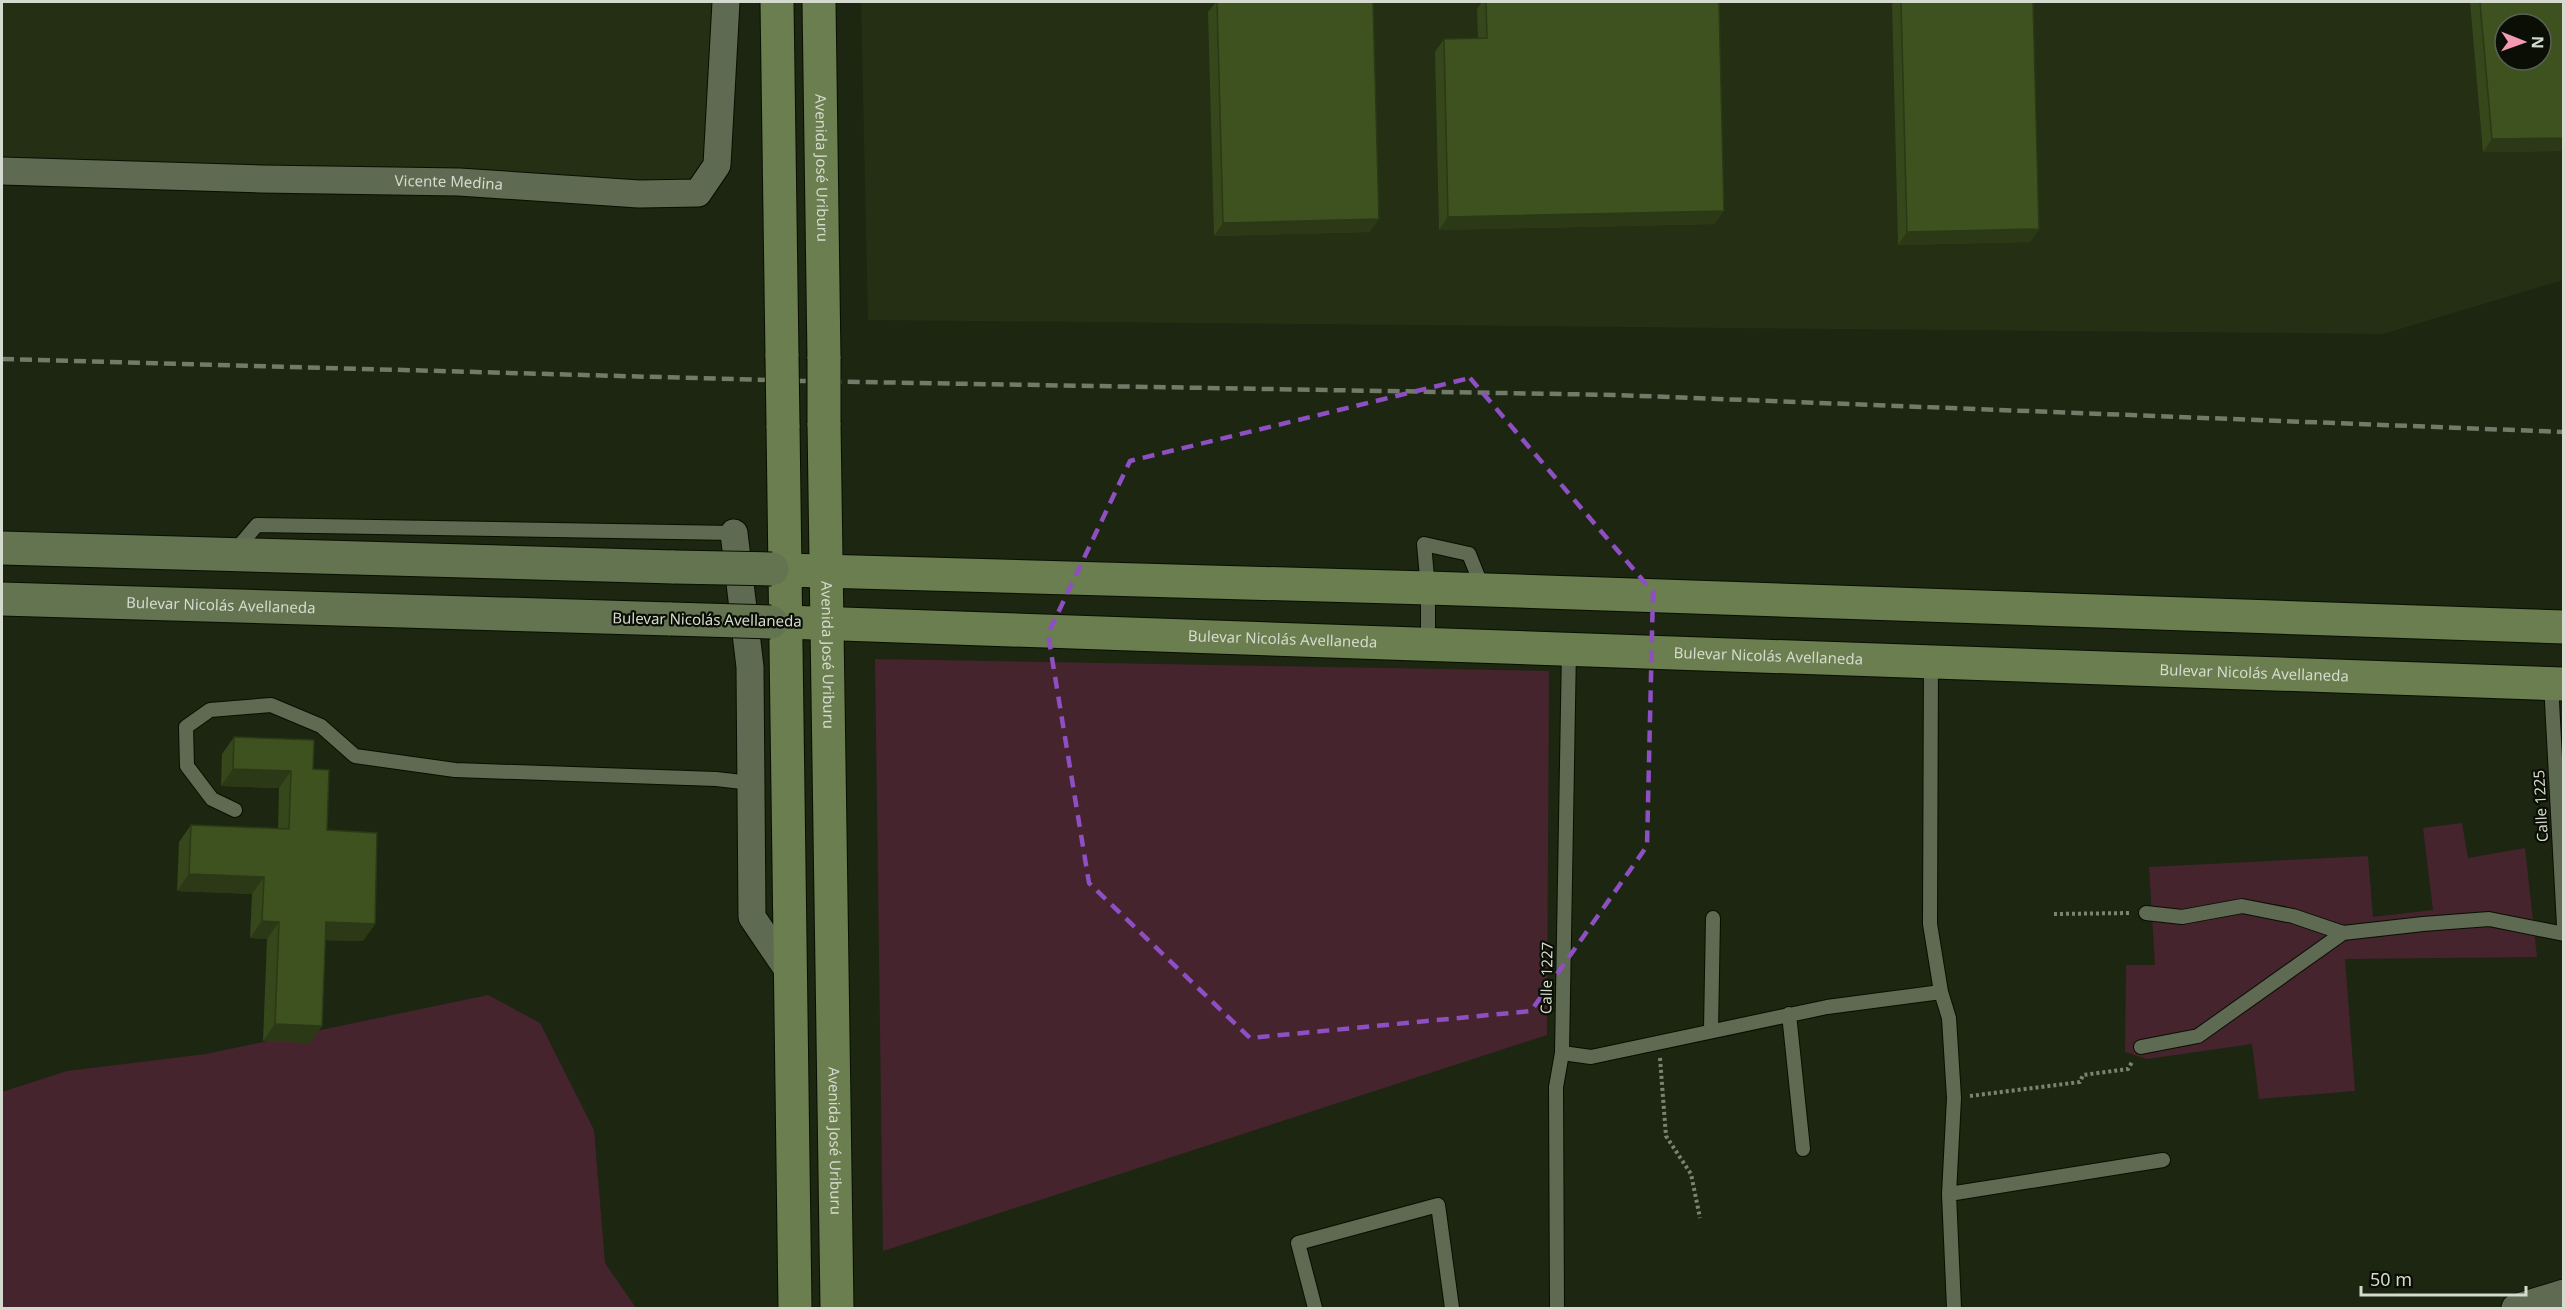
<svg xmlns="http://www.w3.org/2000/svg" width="2565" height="1310" viewBox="0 0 2565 1310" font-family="'Noto Sans',sans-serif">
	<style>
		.built { fill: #242f13; fill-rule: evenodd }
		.green { fill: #45242e }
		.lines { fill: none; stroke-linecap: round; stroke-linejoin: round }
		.service-casing { stroke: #080f00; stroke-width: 16 }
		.minor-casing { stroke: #080f00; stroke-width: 29 }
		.secondary-casing { stroke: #080f00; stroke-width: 35 }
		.primary-casing { stroke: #080f00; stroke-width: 35 }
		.path { stroke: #7c8372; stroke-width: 4; stroke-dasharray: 3 3; stroke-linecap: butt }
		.service { stroke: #5f6a52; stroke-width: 14 }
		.minor { stroke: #5f6a52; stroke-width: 27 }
		.secondary { stroke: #647450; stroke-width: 33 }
		.primary { stroke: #6a7e4f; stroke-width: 33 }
		.rail { stroke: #727a69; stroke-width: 4.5; stroke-dasharray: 12 6; stroke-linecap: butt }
		.secondary-bridge-casing { stroke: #080f00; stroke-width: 35; stroke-linecap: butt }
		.primary-bridge-casing { stroke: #080f00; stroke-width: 35; stroke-linecap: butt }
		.secondary-bridge { stroke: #647450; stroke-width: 33 }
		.primary-bridge { stroke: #6a7e4f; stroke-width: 33 }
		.wall { fill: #35471b }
		.shaded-wall { fill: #2b3916 }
		.building { fill: #3e521f; stroke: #2b3916; stroke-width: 1.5; fill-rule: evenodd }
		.marked { fill: none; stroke: #8d4fc2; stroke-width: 4.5; stroke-dasharray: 12 8; stroke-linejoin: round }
		.labels { text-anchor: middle; stroke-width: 4.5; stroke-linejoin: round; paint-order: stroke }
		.street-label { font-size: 15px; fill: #d4dacd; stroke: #0a0e05 }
	</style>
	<rect width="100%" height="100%" fill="#1d2611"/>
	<path class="built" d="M2 2H726L717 165 698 193 2 171Z
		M861 2H2563V280L2383 334 868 320ZM2505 24H2541V60H2505Z"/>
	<path class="green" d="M875 659 1549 671 1547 1035 883 1251Z
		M2462 823 2468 858 2525 848 2537 957 2345 959 2355 1091 2259 1099 2252 1044 2147 1059 2125 1052 2126 965H2155L2149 867 2368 856 2373 917 2433 910 2423 828Z
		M488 995 540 1023 594 1130 605 1263 636 1308H2V1092L67 1071 206 1054Z"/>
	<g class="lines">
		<defs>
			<path id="service" d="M234 552 257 525 734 533
				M1428 643V588L1424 544 1469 554 1483 589
				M1931 661 1930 924 1941 992 1949 1018 1954 1098 1949 1194 1954 1308
				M2551 683 2564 926
				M235 810 212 799 187 766 186 727 210 710 271 705 321 726 355 756 455 770 716 779 751 783
				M2146 913 2182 917 2242 906 2293 916 2343 933
				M1789 1014 1803 1149
				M1711 1030 1713 918
				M2141 1047 2198 1036 2343 933 2423 924 2489 919 2564 934
				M1562 1053 1591 1057 1827 1007 1941 992
				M1949 1194 2163 1160
				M1315 1308 1298 1243 1438 1205 1452 1308
				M1557 1308 1556 1087 1562 1053 1569 648"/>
			<g id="minor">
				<path id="s1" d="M2 171 261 179 459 182 639 194 698 193 717 165 726 2"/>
				<path d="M734 533 750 667 752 917 790 973"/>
				<path d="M2515 1308 2564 1293"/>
			</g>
			<g id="secondary">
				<path d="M2 548 674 567"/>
				<path id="s2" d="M2 599 671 619"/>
			</g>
			<g id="primary">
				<path d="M777 2 782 357"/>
				<path id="s3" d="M819 2 824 359"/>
				<path id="s4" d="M824 423 837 1308"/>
				<path d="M783 425 795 1308"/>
				<path d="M785 570 1428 588 2564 627"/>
				<path id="s5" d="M785 622 2564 684"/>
			</g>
		</defs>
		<use href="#service" class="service-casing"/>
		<use href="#minor" class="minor-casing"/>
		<use href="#secondary" class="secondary-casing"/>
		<use href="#primary" class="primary-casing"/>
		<path class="path" d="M2054 914 2130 913
			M1660 1058 1666 1136 1691 1174 1700 1218
			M1970 1096 2080 1082 2083 1075 2128 1069 2132 1062"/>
		<use href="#service" class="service"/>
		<use href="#minor" class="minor"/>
		<use href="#secondary" class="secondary"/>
		<use href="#primary" class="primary"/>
		<path class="rail" d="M2 359 803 381 1617 395 2564 432"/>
		<defs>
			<path id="secondary-bridge" d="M674 567 772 569
				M671 619 771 622"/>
			<path id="primary-bridge" d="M782 357 783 425
				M824 423V359"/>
		</defs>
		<use href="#secondary-bridge" class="secondary-bridge-casing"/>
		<use href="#primary-bridge" class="primary-bridge-casing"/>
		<use href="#secondary-bridge" class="secondary-bridge"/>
		<use href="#primary-bridge" class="primary-bridge"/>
	</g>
	<path class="wall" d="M1216 2H1373L1370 232 1214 236 1208 12Z
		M1482 2H1719L1715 224 1439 230 1435 52 1444 39 1478 38 1477 9Z
		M1892 2H2033L2039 229 2030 242 1898 245Z
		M2470 2H2564V151L2483 152Z
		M234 737 313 769 327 830 375 924 363 941 325 940 322 1026 310 1043 263 1041 267 939 250 938 252 894 177 891 179 842 191 825 278 828 279 788 221 786 222 754Z"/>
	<path class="shaded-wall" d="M2564 138V151L2483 152 2492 139Z
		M1724 211 1715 224 1439 230 1448 217Z
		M1379 219 1370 232 1214 236 1223 223Z
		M2039 229 2030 242 1898 245 1907 232Z
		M233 769 291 771 279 788 221 786Z
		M189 874 264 877 252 894 177 891Z
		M262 921 279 922 267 939 250 938Z
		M326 922 375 924 363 941 314 940Z
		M275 1024 322 1026 310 1043 263 1041Z"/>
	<path class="building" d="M1217 2H1373L1379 219 1223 223Z
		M1486 2H1719L1724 211 1448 217 1444 39 1487 38Z
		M1901 2H2033L2039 229 1907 232Z
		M2480 2H2564V138L2492 139ZM2505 24H2541V60H2505Z
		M234 737 314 740 313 769 329 770 327 830 377 833 375 924 326 922 322 1026 275 1024 279 922 262 921 264 877 189 874 191 825 289 829 291 771 233 769Z"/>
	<path class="marked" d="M1470 378 1653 592 1647 846 1531 1011 1250 1038 1089 883 1048 634 1130 461Z"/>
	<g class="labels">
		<g class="street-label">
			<text dy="5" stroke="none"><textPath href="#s3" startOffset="166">Avenida José Uriburu</textPath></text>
			<text dy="5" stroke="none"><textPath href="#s1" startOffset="447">Vicente Medina</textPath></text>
			<text dy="5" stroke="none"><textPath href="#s2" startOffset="219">Bulevar Nicolás Avellaneda</textPath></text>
			<text transform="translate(707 620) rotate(1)" y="5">Bulevar Nicolás Avellaneda</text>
			<text dy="5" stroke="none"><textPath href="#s5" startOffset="498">Bulevar Nicolás Avellaneda</textPath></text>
			<text dy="5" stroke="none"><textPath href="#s4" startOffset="232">Avenida José Uriburu</textPath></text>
			<text dy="5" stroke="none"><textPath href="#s5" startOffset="984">Bulevar Nicolás Avellaneda</textPath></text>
			<text dy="5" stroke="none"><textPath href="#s5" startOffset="1470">Bulevar Nicolás Avellaneda</textPath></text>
			<text transform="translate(2541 806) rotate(-93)" y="5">Calle 1225</text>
			<text transform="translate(1547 978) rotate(-89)" y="5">Calle 1227</text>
			<text dy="5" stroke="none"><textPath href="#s4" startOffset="718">Avenida José Uriburu</textPath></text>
		</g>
	</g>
	<rect width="2565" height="1310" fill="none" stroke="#d4dacd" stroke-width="6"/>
	<g transform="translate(2523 42) rotate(91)"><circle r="28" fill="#0a0e05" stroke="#5b6055" stroke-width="1.5"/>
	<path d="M0-4.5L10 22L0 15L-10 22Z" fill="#f19ab1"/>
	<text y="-9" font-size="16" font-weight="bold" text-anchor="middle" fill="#d4dacd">N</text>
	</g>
	<path d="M2361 1286v9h165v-9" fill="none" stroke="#d4dacd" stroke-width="3"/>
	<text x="2370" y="1286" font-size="18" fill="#d4dacd" stroke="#0a0e05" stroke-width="4.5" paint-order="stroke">50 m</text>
</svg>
